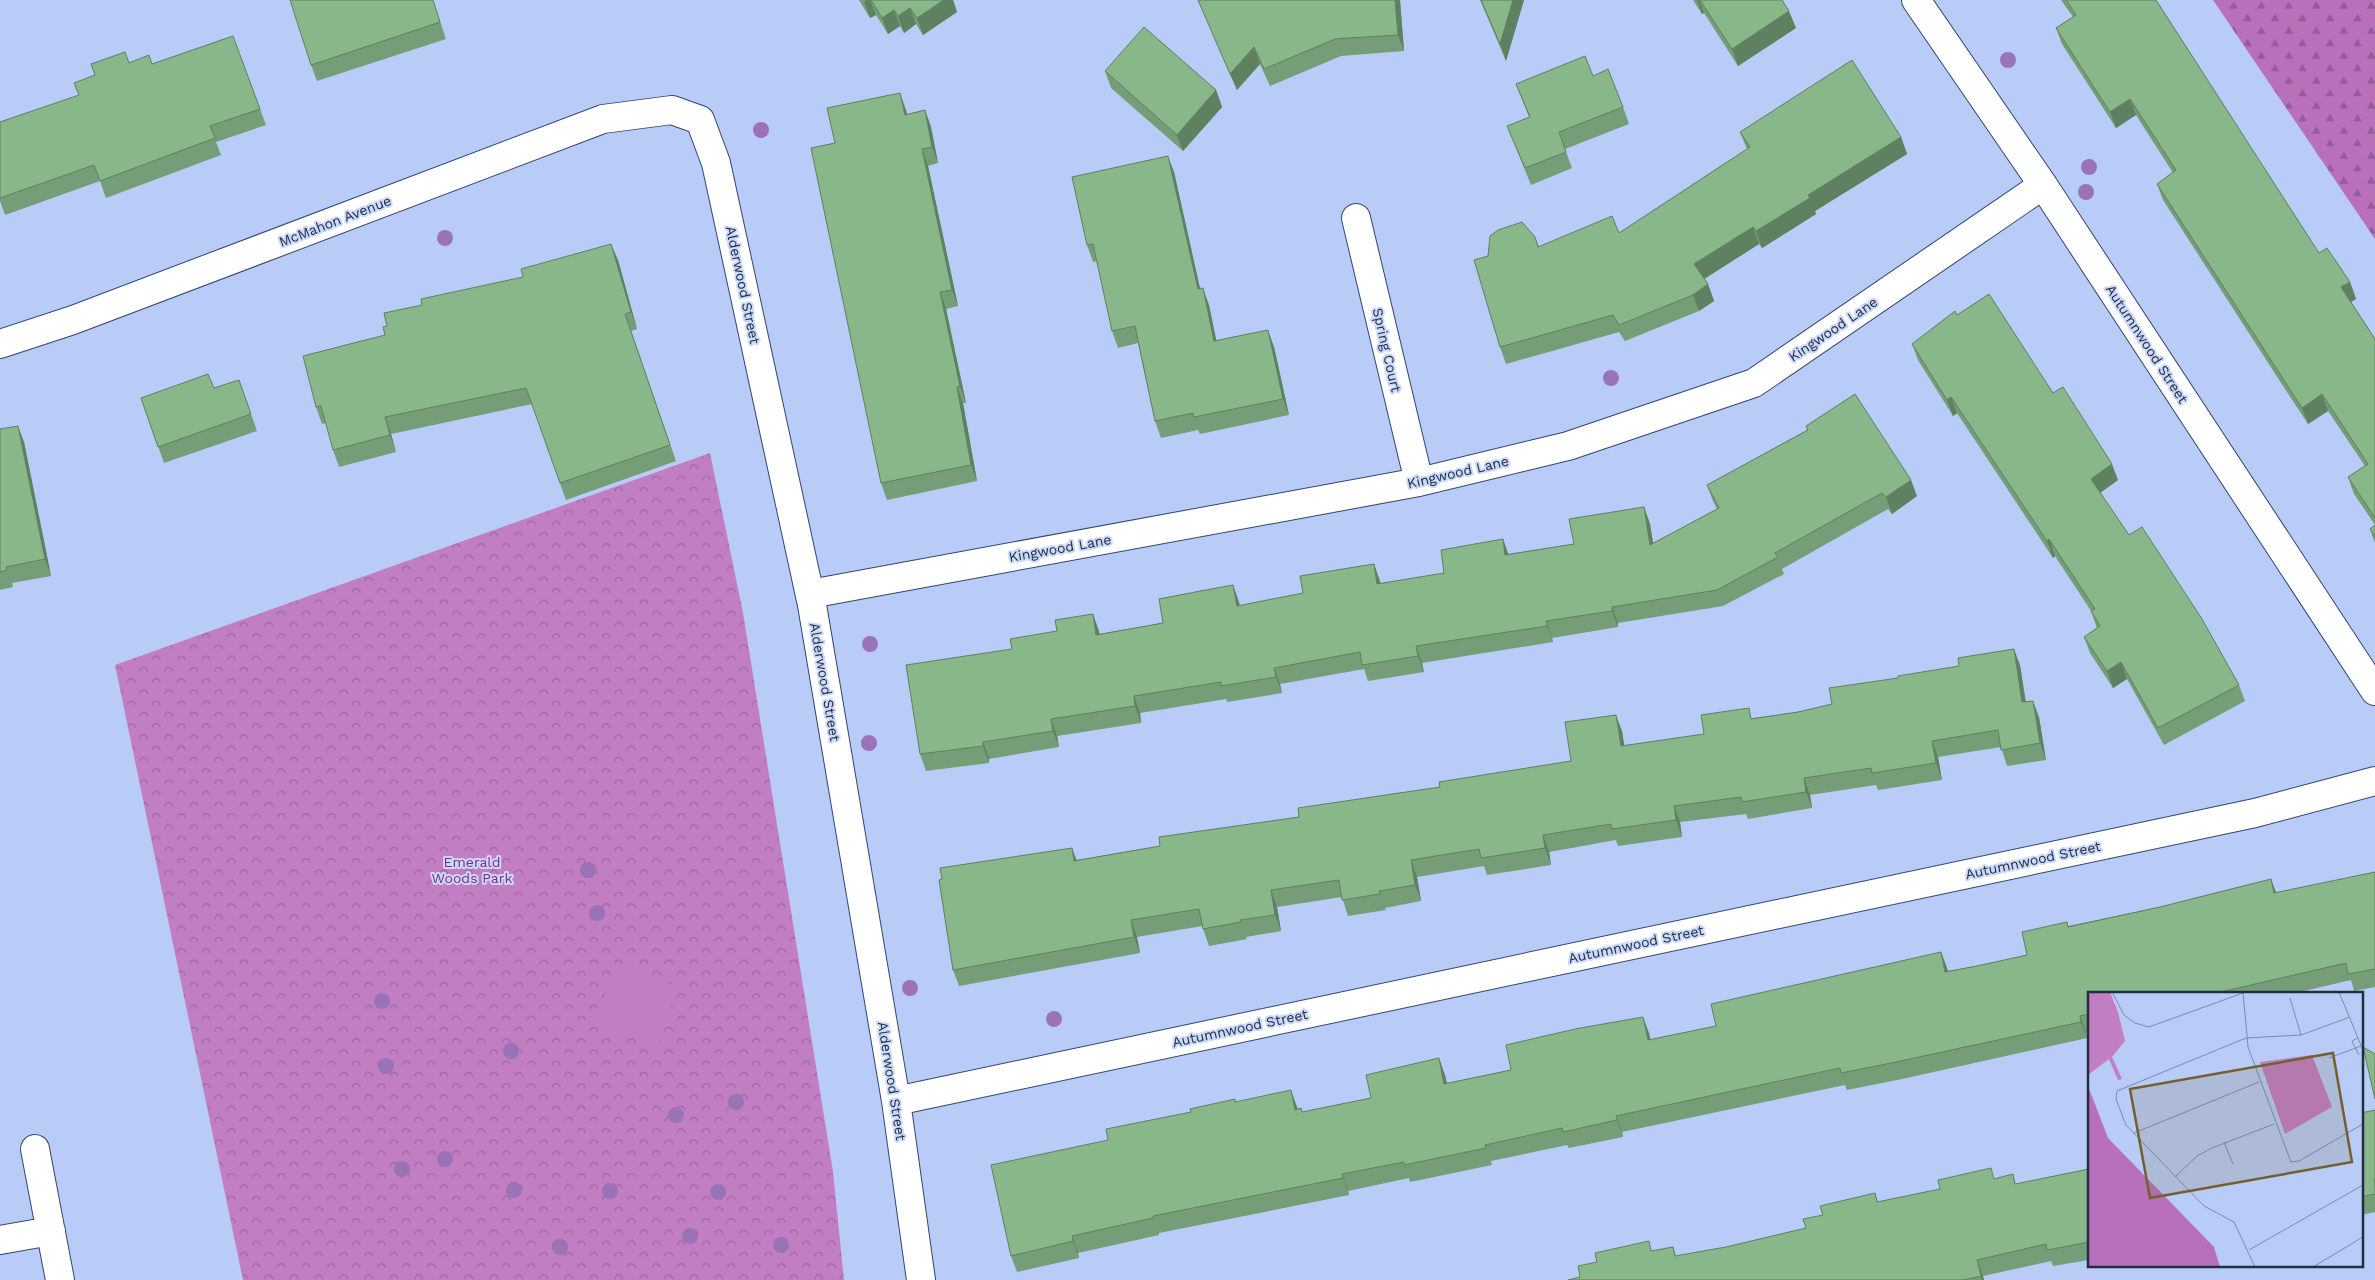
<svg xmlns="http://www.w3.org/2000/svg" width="2375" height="1280" viewBox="0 0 2375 1280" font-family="'Work Sans',sans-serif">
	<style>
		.forest { fill: url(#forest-firs) }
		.park { fill: url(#park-crowns) }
		.garden { fill: #c17ec3 }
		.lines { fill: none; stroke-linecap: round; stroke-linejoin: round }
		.minor-casing { stroke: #324573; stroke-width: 30 }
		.minor { stroke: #fff; stroke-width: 28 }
		.tree { fill: #9a72b8 }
		.wall { fill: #759d77 }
		.shaded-wall { fill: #5f8061 }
		.building { fill: #88b78a; stroke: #5f8061 }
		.labels { text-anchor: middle; stroke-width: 4; stroke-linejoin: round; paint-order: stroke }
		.street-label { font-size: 14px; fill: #232d42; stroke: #cad9fa }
		.park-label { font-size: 14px; fill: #812985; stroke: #cad9fa }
		.inset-road { fill: none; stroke: #7c8caf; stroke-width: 1 }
		.view { fill: #755f2f; fill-opacity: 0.15; stroke: #755f2f; stroke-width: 2.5 }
		.inset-edge { fill: none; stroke: #232d42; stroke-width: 2.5 }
	</style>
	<defs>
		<pattern id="forest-firs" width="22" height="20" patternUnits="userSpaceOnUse" patternTransform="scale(1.25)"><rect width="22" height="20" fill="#b870bb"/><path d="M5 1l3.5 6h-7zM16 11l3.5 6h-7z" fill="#955c9a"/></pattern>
		<pattern id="park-crowns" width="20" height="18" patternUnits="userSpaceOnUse" patternTransform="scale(1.25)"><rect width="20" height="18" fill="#c17ec3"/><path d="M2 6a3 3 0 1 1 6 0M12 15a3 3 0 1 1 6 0" fill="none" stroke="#9c68a0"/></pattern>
	</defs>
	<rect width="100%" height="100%" fill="#b8ccf7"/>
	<path class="forest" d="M2213 0H2375V239Z"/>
	<path class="park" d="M710 453 743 613 833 1172 844 1280H243L115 665Z"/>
	<path class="garden" d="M615 965 678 986 658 1046 595 1024Z"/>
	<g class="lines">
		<defs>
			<path id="minor" d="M1916 0 2043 185 2375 691
				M1356 218 1419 482
				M0 344 73 320 603 119 672 110 700 120 716 163 812 605 896 1101 921 1280
				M810 594 1419 482 1568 446 1754 383 2043 185
				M896 1101 2255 813 2375 781
				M35 1149 60 1280
				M0 1240 51 1231"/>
		</defs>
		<use href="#minor" class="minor-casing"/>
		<use href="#minor" class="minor"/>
	</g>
	<g class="tree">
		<circle cx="2008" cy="60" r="8"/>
		<circle cx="761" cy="130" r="8"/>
		<circle cx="2089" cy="167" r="8"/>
		<circle cx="2086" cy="192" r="8"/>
		<circle cx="445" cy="238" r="8"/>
		<circle cx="1611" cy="378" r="8"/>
		<circle cx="870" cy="644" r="8"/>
		<circle cx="869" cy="743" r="8"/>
		<circle cx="588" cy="870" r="8"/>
		<circle cx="597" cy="913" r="8"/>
		<circle cx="910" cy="988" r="8"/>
		<circle cx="382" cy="1001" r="8"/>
		<circle cx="1054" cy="1019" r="8"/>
		<circle cx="511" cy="1051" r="8"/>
		<circle cx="386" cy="1066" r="8"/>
		<circle cx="736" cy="1102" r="8"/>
		<circle cx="676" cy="1115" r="8"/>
		<circle cx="445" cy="1159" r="8"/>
		<circle cx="402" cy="1169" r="8"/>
		<circle cx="514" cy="1190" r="8"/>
		<circle cx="610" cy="1191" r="8"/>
		<circle cx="718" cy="1192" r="8"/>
		<circle cx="690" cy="1236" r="8"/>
		<circle cx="781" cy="1245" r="8"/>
		<circle cx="560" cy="1247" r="8"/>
	</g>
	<path class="wall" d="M433 0 446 39 317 81 311 65Z
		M859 0H953L957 12 923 35 916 24 904 33 900 26 888 34 876 15 870 18Z
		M1198 0H1400L1404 51 1341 56 1270 86 1260 64 1237 90Z
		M1480 0H1524L1506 61Z
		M1693 0H1782L1796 28 1738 66 1704 13 1702 14Z
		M2061 0H2156L2319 253 2350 282 2356 299 2351 302 2375 339V543L2370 529 2375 525 2354 494 2348 477 2365 466 2328 411 2308 424 2283 386 2163 200 2157 184 2173 173 2136 115 2116 128 2062 44 2056 28 2073 17Z
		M233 36 266 125 216 142 221 155 106 198 100 181 5 215 0 201V122L79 95 129 63 152 64Z
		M1105 71 1216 90 1222 107 1183 151 1111 88Z
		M1593 76 1623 107 1629 124 1565 149 1572 168 1531 185 1507 126 1529 117 1516 84Z
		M906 110 907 114 925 110 931 127 938 163 928 166 958 306 946 309 966 403H963L977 481 887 500 881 483 835 143Z
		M1740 132 1901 137 1907 154 1815 211 1816 214 1762 248 1759 244 1704 279 1708 284 1714 301 1699 311 1625 341 1619 332 1506 364 1500 347 1488 256 1535 237 1539 247 1619 233 1747 149Z
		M1174 172 1200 289 1209 305 1216 341 1274 347 1289 415 1200 434 1198 430 1161 438 1155 421 1138 343 1118 348 1112 331 1097 261 1093 262 1087 245Z
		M618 260 637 329 631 331 676 461 566 500 532 404 391 434 396 452 339 467 333 450 326 423 322 424 316 407 385 335 387 326 422 305Z
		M1957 315 2053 393 2118 480 2100 493 2129 535 2239 685 2245 701 2164 745 2127 679 2113 688 2090 653 2084 637 2097 628 2091 611 2055 556 2053 558 1957 413 1953 416 1918 360 1912 344Z
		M239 380 257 431 164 463 141 398 214 388Z
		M1806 426 1917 496 1892 514 1888 509 1782 569 1784 574 1723 606 1618 623V627L1552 638 1553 642 1422 663 1424 672 1368 681 1364 669 1280 684 1282 693 1227 702 1226 699 1140 713 1141 723 1057 736 1059 747 989 759V763L926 771 920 754 1012 649 1099 631V634L1163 623 1233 585 1240 606 1303 593 1374 564 1380 584 1444 573 1503 539 1508 554 1574 544 1644 507 1650 524 1653 543 1717 509 1713 501 1707 485 1807 430Z
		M0 429 24 442 51 576 12 583 13 587 0 590Z
		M2020 665 2026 702 2039 717 2046 760 2007 766 2001 747 1938 757 1942 780 1878 790 1876 785 1810 795 1812 808 1748 819 1746 814 1680 822 1682 837 1618 846 1616 840 1549 852 1551 865 1487 875 1484 866 1417 877 1421 901 1385 908 1386 910 1348 916 1342 897 1277 907 1281 931 1246 937 1247 939 1209 946 1202 926 1137 937 1140 953 959 986 953 970 942 879 1072 848 1076 860 1160 846 1440 787 1571 761 1622 731 1624 746 1704 734 1753 718 1798 712Z
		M2375 872V987L2354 991 2351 980 2291 994H2089V1032L2086 1033 2087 1038 1902 1079 1847 1090 1845 1085 1622 1132 1623 1137 1569 1148 1567 1145 1491 1161 1492 1165 1410 1182 1409 1178 1348 1191 1349 1195 1159 1233V1235L1078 1253 1079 1258 1017 1272 1011 1256 1108 1140 1191 1112 1236 1102 1297 1107 1298 1109 1301 1108 1303 1112 1371 1098 1445 1075 1447 1083 1511 1070 1649 1033 1650 1040 1716 1026 1941 952 1948 971 1977 966 2027 955 2068 926 2160 907 2271 879 2276 893Z
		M2375 1110V1212L2361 1215V1113Z
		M2089 1169V1260L2053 1266 2051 1261 1983 1276 1984 1280H1568L1580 1277 1652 1251 1673 1247 1676 1256 1726 1247 1806 1228 1823 1215 1875 1193 1878 1202 1995 1179 2017 1184Z"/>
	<path class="shaded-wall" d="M867 0H870L876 15 870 18 864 2Z
		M944 0H953L957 12 923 35 917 18Z
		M1395 0H1400L1404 51 1398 35Z
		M1513 0H1524L1506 61 1500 44Z
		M1697 0H1699L1704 13 1702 14Z
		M910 8 916 24 904 33 898 16Z
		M894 10 900 26 888 34 882 18Z
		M1789 11 1796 28 1738 66 1732 49Z
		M1254 47 1260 64 1237 90 1230 74Z
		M1216 90 1222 107 1183 151 1177 135Z
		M900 93 906 110 911 131 905 115Z
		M2130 99 2136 115 2116 128 2110 112Z
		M925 110 931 127 938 163 932 147Z
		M1901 137 1907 154 1815 211 1816 214 1762 248 1756 231 1808 195Z
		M922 149 928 166 958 306 952 290Z
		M1168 156 1174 172 1204 306 1198 289Z
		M1753 227 1759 244 1701 281 1694 264Z
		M611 244 618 260 637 329 631 312Z
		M2350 282 2356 299 2347 304 2341 287Z
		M1708 284 1714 301 1699 311 1693 295Z
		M1203 288 1209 305 1220 358 1214 341Z
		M940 292 946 309 966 403 960 386Z
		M1268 330 1274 347 1289 415 1283 399Z
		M957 387 963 403 977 481 971 465Z
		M2322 394 2328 411 2308 424 2302 408Z
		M1951 397 1957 413 1953 416 1947 400Z
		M385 417 391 434 396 452 390 435Z
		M18 426 24 442 51 576 45 559Z
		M2112 464 2118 480 2097 495 2091 479Z
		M1911 480 1917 496 1892 514 1886 497Z
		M1644 507 1650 524 1656 562 1650 545Z
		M1503 539 1509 556 1505 555Z
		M2049 539 2055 556 2053 558 2047 541Z
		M1374 564 1380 581 1383 601 1377 584Z
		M1233 585 1239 602 1243 623 1237 606Z
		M1612 607 1618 623V627L1612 611Z
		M1093 614 1099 631 1102 651 1096 635Z
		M1546 621 1552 638 1553 642 1547 626Z
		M1416 646 1422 663 1424 672 1418 656Z
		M2014 649 2020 665 2028 719 2022 702Z
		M2121 662 2127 679 2113 688 2107 671Z
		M1274 668 1280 684 1282 693 1276 677Z
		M1134 696 1140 713 1141 723 1135 706Z
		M2033 701 2039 717 2046 760 2040 743Z
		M1616 715 1622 731 1627 763 1621 746Z
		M1051 719 1057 736 1059 747 1053 731Z
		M1932 741 1938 757 1942 780 1936 763Z
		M983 742 989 759V763L983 746Z
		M1804 778 1810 795 1812 808 1806 792Z
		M1674 806 1680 822 1682 837 1676 820Z
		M1543 835 1549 852 1551 865 1545 848Z
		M1072 848 1078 864 1074 861Z
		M1411 860 1417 877 1421 901 1415 885Z
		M2271 879 2277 895 2274 893Z
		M1271 890 1277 907 1281 931 1275 915Z
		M1131 920 1137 937 1140 953 1134 937Z
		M1941 952 1947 968 1952 988 1945 972Z
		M2080 1016 2086 1033 2087 1038 2081 1022Z
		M1643 1017 1649 1033 1654 1057 1648 1040Z
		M1439 1058 1445 1075 1450 1100 1444 1084Z
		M1291 1090 1297 1107 1301 1127 1295 1110Z
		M1616 1116 1622 1132 1623 1137 1617 1120Z
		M1342 1174 1348 1191 1349 1195 1343 1178Z
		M1072 1236 1078 1253 1079 1258 1073 1241Z
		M1977 1260 1983 1276 1984 1280H1982Z"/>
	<path class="building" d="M290 0H433L440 22 311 65Z
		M871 0H944L917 18 910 8 898 16 894 10 882 18Z
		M1198 0H1395L1398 35 1335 39 1264 69 1254 47 1230 74Z
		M1481 0H1513L1500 44Z
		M1700 0H1782L1789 11 1732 49Z
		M2066 0H2156L2319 253 2327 248 2350 282 2341 287 2375 339V518L2348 477 2368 464 2322 394 2302 408 2157 184 2176 170 2130 99 2110 112 2056 28 2076 15Z
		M1144 27 1216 90 1177 135 1105 71Z
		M233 36 260 109 210 126 215 138 100 181 94 165 0 198V122L79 95 74 83 95 75 91 64 125 52 129 63 149 55 152 64Z
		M1585 56 1593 76 1608 69 1623 107 1559 132 1566 152 1525 168 1507 126 1530 117 1516 84Z
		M1852 60 1901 137 1808 195 1810 198 1756 231 1753 227 1694 264 1708 284 1693 295 1619 325 1613 315 1500 347 1474 260 1488 256 1490 236 1498 230 1522 222 1535 237 1538 247 1612 216 1619 233 1750 147 1740 132Z
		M900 93 905 115 925 110 932 147 922 149 952 290 940 292 960 386 957 387 971 465 881 483 811 148 835 143 827 108Z
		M1168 156 1198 289 1203 288 1214 341 1268 330 1283 399 1194 417 1193 413 1155 421 1135 326 1112 331 1093 244 1087 245 1072 177Z
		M611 244 631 312 625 314 670 445 560 483 526 388 385 417 390 435 333 450 321 406 316 407 303 356 385 335 383 327 387 326 384 313 422 305 421 299 523 277 521 269Z
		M1989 294 2053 393 2063 387 2112 464 2091 479 2129 535 2142 527 2202 619 2239 685 2158 728 2121 662 2107 671 2084 637 2100 626 2091 611 2095 609 2049 539 2047 541 1951 397 1947 400 1912 344 1955 311 1957 315Z
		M208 374 214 388 239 380 251 414 158 447 141 398Z
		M1855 394 1911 480 1886 497 1882 493 1775 553 1778 557 1717 590 1612 607V611L1546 621 1547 626 1416 646 1418 656 1362 665 1360 652 1274 668 1276 677 1221 686V682L1134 696 1135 706 1051 719 1053 731 983 742V746L920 754 906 665 1012 649 1010 639 1057 631 1055 620 1093 614 1096 635 1163 623 1159 599 1195 592 1233 585 1237 606 1303 593 1300 576 1374 564 1377 584 1444 573 1441 550 1503 539 1505 555 1574 544 1569 519 1644 507 1650 545 1719 508 1707 485 1808 430 1806 426Z
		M18 426 45 559 6 567 7 570 0 572V429Z
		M2375 525V537L2370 529Z
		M2014 649 2022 702 2033 701 2040 743 2001 750 1998 730 1932 741 1936 763 1872 773 1871 768 1804 778 1806 792 1742 802 1741 797 1674 806 1676 820 1612 829 1611 824 1543 835 1545 848 1481 858 1479 849 1411 860 1415 885 1379 891 1380 894 1342 900 1339 880 1271 890 1275 915 1240 920 1241 922 1203 929 1199 909 1131 920 1134 937 953 970 939 880 942 879 940 868 1072 848 1074 861 1160 846 1159 837 1299 817 1298 808 1440 787 1439 782 1571 761 1565 722 1616 715 1621 746 1704 734 1701 715 1749 708 1751 719 1798 712 1832 704 1829 688 1898 678V676L1959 666 1958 658Z
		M2375 872V969L2348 974 2346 963 2212 994H2089V1014L2080 1016 2081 1022 1896 1062 1841 1073 1840 1068 1616 1116 1617 1120 1563 1132 1562 1128 1485 1145 1486 1148 1404 1165V1162L1342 1174 1343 1178 1153 1216V1218L1072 1236 1073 1241 1011 1256 991 1165 1108 1140 1106 1129 1191 1112 1190 1109 1235 1099V1102L1291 1090 1295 1110 1301 1108 1302 1112 1371 1098 1366 1075 1439 1058 1444 1084 1511 1070 1506 1045 1575 1029 1643 1017 1648 1040 1716 1026 1711 1004 1941 952 1945 972 1977 966 2027 955 2022 932 2067 922 2068 927 2160 907 2271 879 2274 893Z
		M2363 1047 2375 1054V1099Z
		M2375 1110V1179L2374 1180 2375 1185V1194L2361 1197V1113Z
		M1991 1168 1994 1179 2013 1174 2015 1184 2089 1169V1242L2047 1250 2046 1244 1977 1260 1981 1276 1963 1280H1568L1580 1277 1578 1266 1597 1262 1595 1253 1649 1241 1651 1251 1673 1247 1675 1256 1726 1247 1806 1228 1803 1219 1823 1215 1820 1206 1875 1193 1877 1202 1940 1189 1938 1180Z"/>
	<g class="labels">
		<g class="street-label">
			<text transform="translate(335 221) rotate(-21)" y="5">McMahon Avenue</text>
			<text transform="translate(743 285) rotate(78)" y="5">Alderwood Street</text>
			<text transform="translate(1833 329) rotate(-34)" y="5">Kingwood Lane</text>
			<text transform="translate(2147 344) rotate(57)" y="5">Autumnwood Street</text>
			<text transform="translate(1387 350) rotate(77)" y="5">Spring Court</text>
			<text transform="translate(1458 472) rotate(-13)" y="5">Kingwood Lane</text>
			<text transform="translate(1060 548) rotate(-10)" y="5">Kingwood Lane</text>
			<text transform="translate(825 682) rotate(80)" y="5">Alderwood Street</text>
			<text transform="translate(2033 860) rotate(-12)" y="5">Autumnwood Street</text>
			<text transform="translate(1636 944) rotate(-12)" y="5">Autumnwood Street</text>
			<text transform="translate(1240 1028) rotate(-12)" y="5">Autumnwood Street</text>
			<text transform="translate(892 1081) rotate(81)" y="5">Alderwood Street</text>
		</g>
		<g class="park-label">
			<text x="472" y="867">Emerald<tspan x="472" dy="16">Woods Park</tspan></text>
		</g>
	</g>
	<g transform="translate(2088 992)">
		<rect width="275" height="275" fill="#b8ccf7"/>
		<path d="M0 94 20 146 126 255 132 275H0Z" fill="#b870bb"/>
		<path d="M0 0H22L30 20 37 49 24 65 34 87 30 88 21 67 0 83ZM224 63 244 115 197 142 172 70Z" fill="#c17ec3"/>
		<path d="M7 14 14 30 0 37V17Z" fill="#c17ec3"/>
		<path class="inset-road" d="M24 0 36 23 47 31 61 35 155 1M155 0 160 55 203 170 211 169 275 132M251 0 275 58M202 6 213 43M270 46 264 49 271 63M241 66 273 54M46 141 171 90M136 150 145 172M87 185 109 164 124 156 186 132M161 258 275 193M167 275 146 230 116 214 38 133 28 107 29 99 158 46 213 43 262 25M225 275 275 245"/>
		<path class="view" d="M245 61 264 170 62 206 42 97Z"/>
		<rect width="275" height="275" class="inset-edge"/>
	</g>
</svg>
